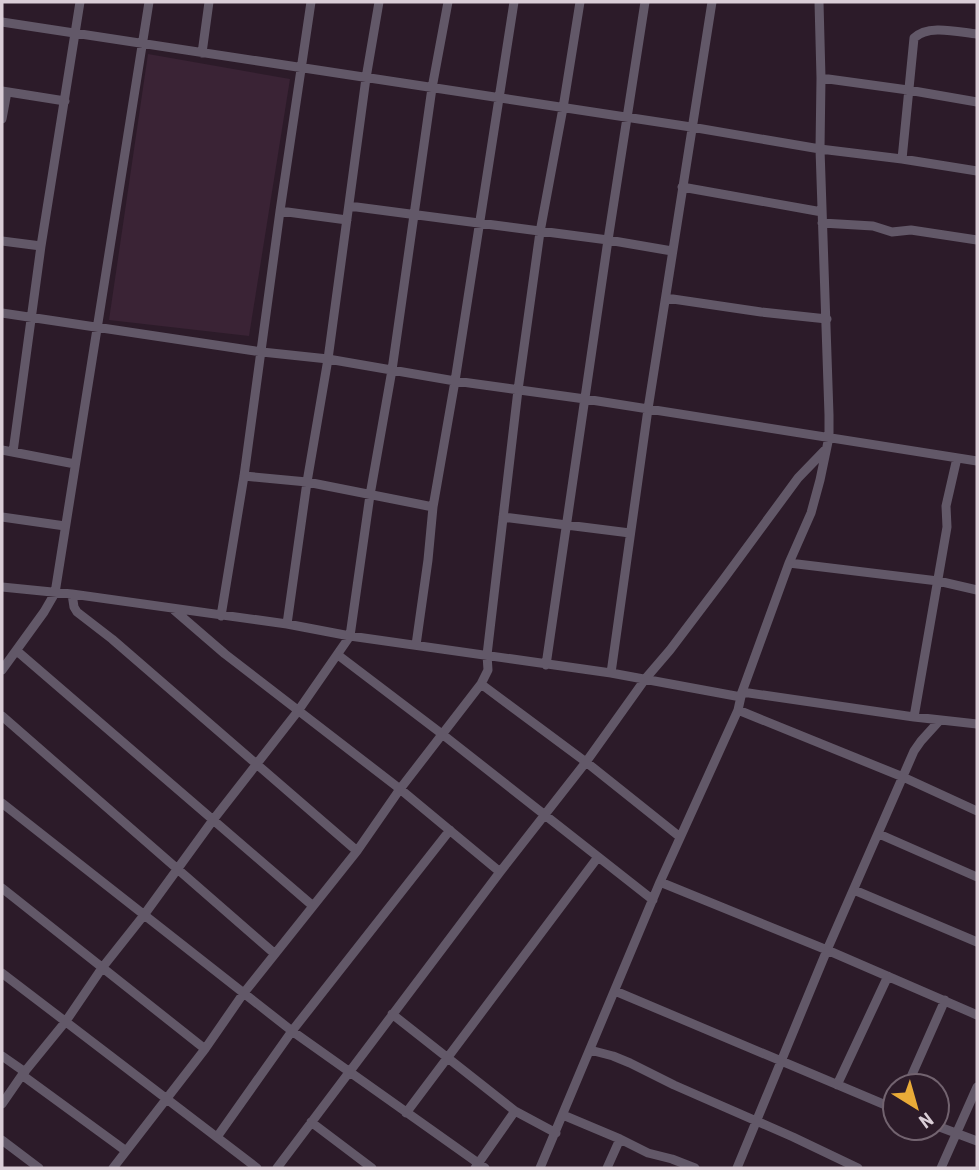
<svg xmlns="http://www.w3.org/2000/svg" width="979" height="1170" viewBox="0 0 979 1170" font-family="'Roboto Condensed',sans-serif">
	<style>
		.built { fill: #3a2335 }
		.lines { fill: none; stroke-linecap: round; stroke-linejoin: round }
		.minor { stroke: #625868; stroke-width: 9 }
	</style>
	<rect width="100%" height="100%" fill="#2c1b29"/>
	<path class="built" d="M148 54 290 79 249 336 109 320Z"/>
	<g class="lines">
		<path class="minor" d="M2 22 691 127 820 149 902 159 977 171
			M202 53 209 2
			M821 78 908 90 977 102
			M2 91 65 101
			M2 119 7 92
			M902 159 914 38C928 24 958 32 977 34
			M682 187 822 212
			M349 206 608 240 672 251
			M280 211 347 220
			M822 223 873 226 892 232 911 230 977 240
			M2 241 41 246
			M666 298 761 312 827 319
			M2 313 262 352 328 359 455 381 585 399 977 461
			M2 450 75 464
			M13 452 41 246 80 2
			M244 476 307 482 433 507
			M2 517 65 526
			M503 517 630 533
			M789 563 938 581 977 590
			M2 587 72 594 287 624 350 636 611 673 741 697
			M72 594 74 607 77 612 112 639 357 851
			M174 610 225 654 400 789 500 872
			M221 616 244 476 280 211 311 2
			M287 624 307 482 328 359 366 78 379 2
			M416 645 428 560 433 507 455 381 514 2
			M17 651 313 906
			M338 655 442 734 653 900
			M546 665 608 240 645 2
			M2 670 44 612 55 593 149 2
			M611 673 648 409 712 2
			M481 684 586 762 680 837
			M742 692 914 717 977 724
			M738 710 903 777 977 811
			M2 716 275 954
			M914 717 947 527 946 506 957 458
			M2 803 292 1031 485 1168
			M879 834 977 877
			M660 882 827 950 977 1015
			M2 888 205 1049
			M854 890 977 942
			M2 973 257 1168
			M615 991 895 1109
			M392 1014 515 1111
			M590 1050 613 1056 630 1063 674 1085 793 1137 858 1168
			M2 1056 25 1072
			M22 1075 126 1151
			M837 1085 888 976
			M907 1086 945 1000
			M2 1104 22 1075 66 1021 102 968 144 915 213 820 298 711 350 636 370 495 392 370 432 88 448 2
			M406 1113 598 857
			M563 1115 620 1139 648 1153 672 1159 695 1168
			M311 1122 372 1168
			M937 1126 977 1141
			M217 1137 292 1031 450 830
			M2 1140 39 1168
			M113 1168 205 1049 243 994 357 851 400 789 481 684 488 670 487 655 518 390 540 232 563 108 580 2
			M277 1168 500 872 586 762 646 678 670 650 723 580 798 478 826 449
			M475 1168 515 1111 556 1133
			M540 1168 660 882 738 710 742 692 789 563 811 513 820 480 829 437V415L820 149 821 78 819 2
			M607 1168 620 1139
			M737 1168 827 950 914 751 921 741 940 720
			M941 1168 977 1087"/>
	</g>
	<rect width="979" height="1170" fill="none" stroke="#daced7" stroke-width="7"/>
	<g transform="translate(916 1107) rotate(143)"><circle r="33" fill="#2c1b29" stroke="#72636f" stroke-width="2"/>
	<path d="M0-5L12 26L0 18L-12 26Z" fill="#e9ab38"/>
	<text y="-10" font-size="19" font-weight="bold" text-anchor="middle" fill="#daced7">N</text>
	</g>
</svg>
